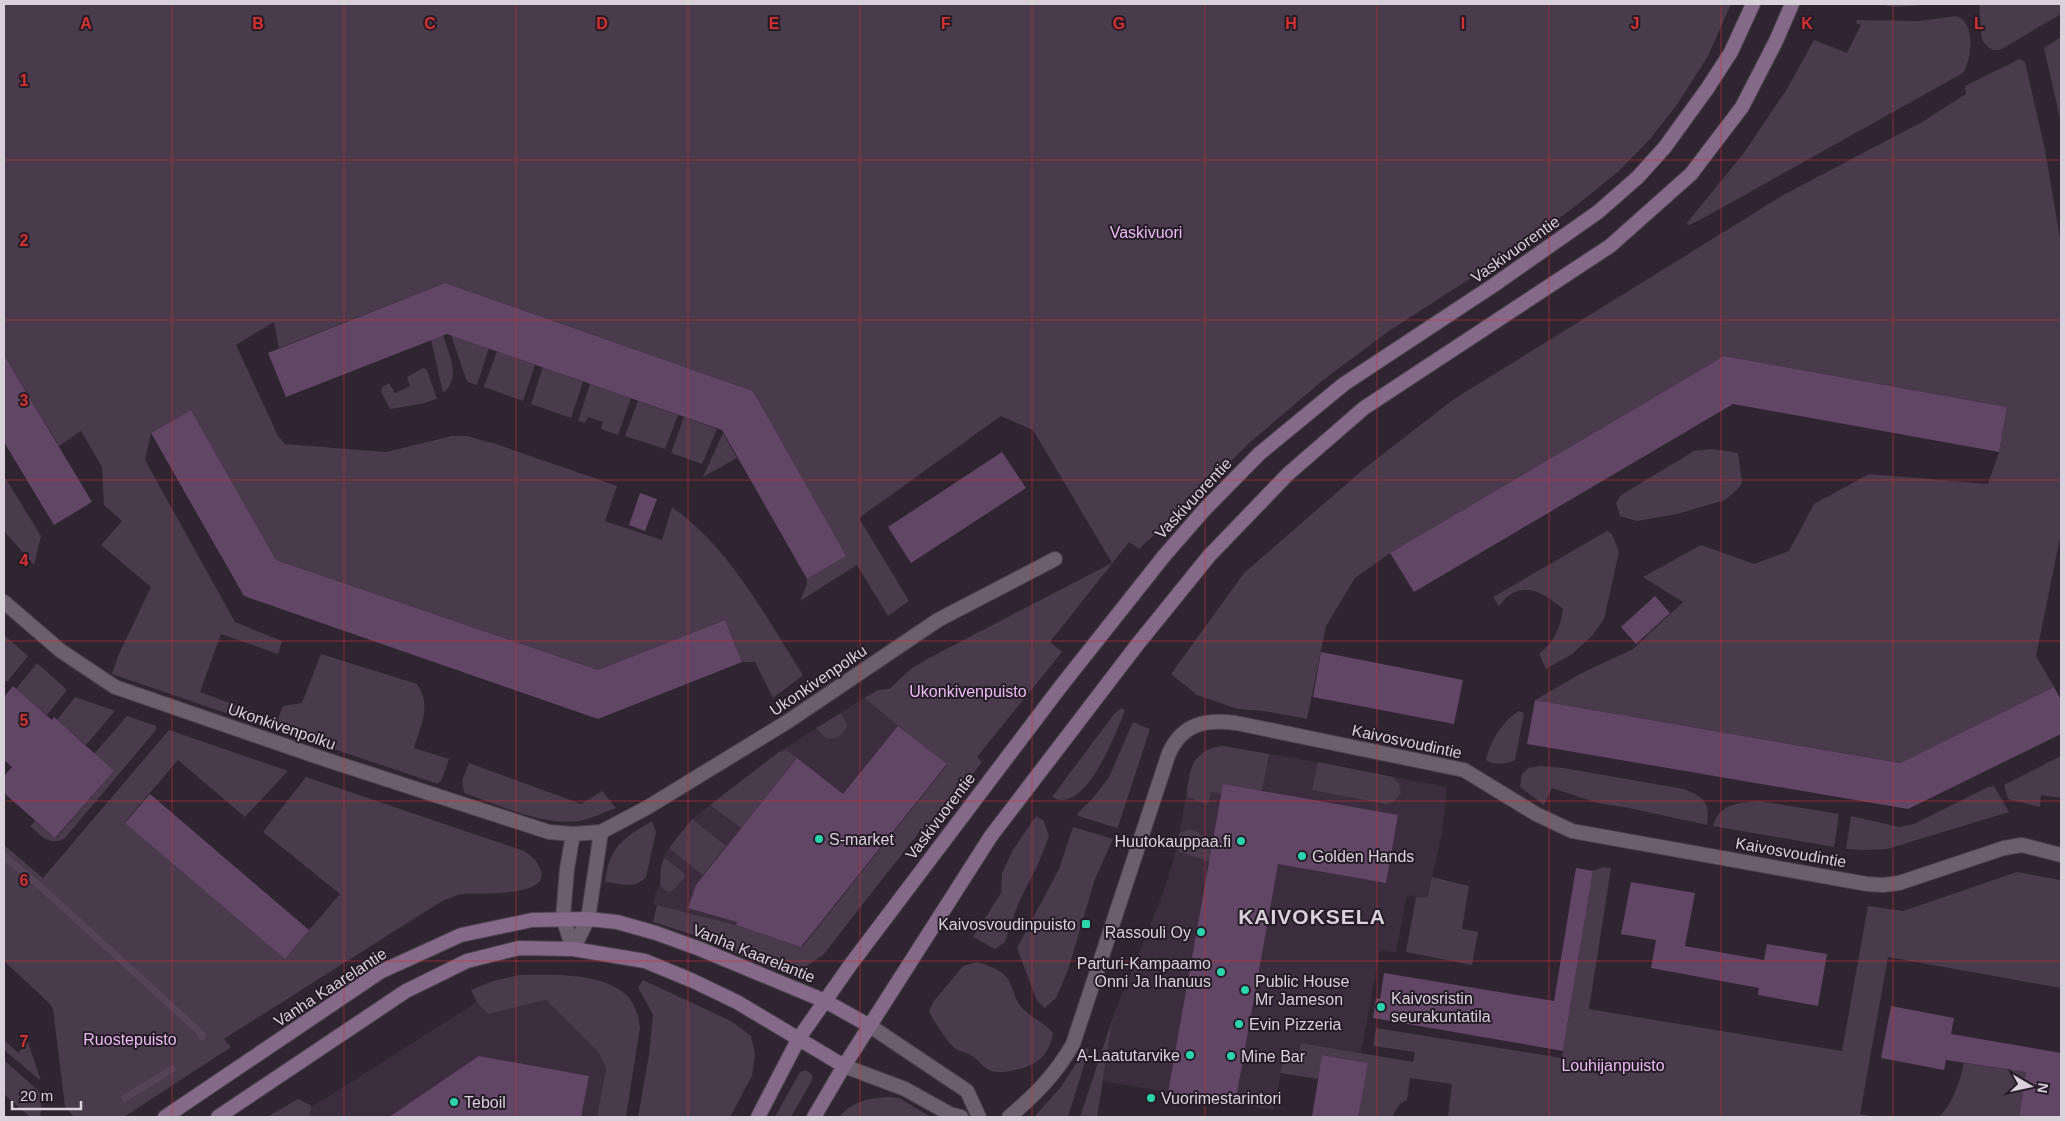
<svg xmlns="http://www.w3.org/2000/svg" width="2065" height="1121" viewBox="0 0 2065 1121" font-family="Helvetica,sans-serif">
	<style>
		.built { fill: #3b2d3d }
		.green { fill: #493a4c }
		.lines { fill: none; stroke-linecap: round; stroke-linejoin: round }
		.stream { stroke: #554358; stroke-width: 7 }
		.building { fill: #614665 }
		.minor-casing { stroke: #49414b; stroke-width: 16 }
		.secondary-casing { stroke: #49414b; stroke-width: 16 }
		.minor { stroke: #6b5f6d; stroke-width: 14 }
		.secondary { stroke: #846989; stroke-width: 14 }
		.grid { fill: none; stroke: #d63031; stroke-width: 1; stroke-opacity: 0.55 }
		.poi-dot { fill: #2ad5ac; stroke: #251c27; stroke-width: 2 }
		.labels { text-anchor: middle; stroke-width: 4; stroke-linejoin: round; paint-order: stroke }
		.park-label { font-size: 16px; fill: #ebbcf2; stroke: #251c27 }
		.street-label { font-size: 16px; fill: #d9d2da; stroke: #251c27 }
		.poi-label { font-size: 16px; fill: #d9d2da; stroke: #251c27; text-anchor: start }
		.district-label { font-size: 21px; font-weight: bold; letter-spacing: 1px; fill: #d9d2da; stroke: #251c27 }
		.grid-label { font-size: 16px; text-anchor: middle; font-weight: bold; fill: #d63031; stroke: #251c27; stroke-width: 4; stroke-linejoin: round; paint-order: stroke }
	</style>
	<rect width="100%" height="100%" fill="#2f2531"/>
	<path class="built" d="M864 698 947 764 801 947 736 925 653 904 655 895 660 886 661 866 665 854 692 819 779 752Z
		M1222 746 1295 758 1447 787 1442 834 1427 899 1407 895 1396 952 1380 950 1361 1053 1301 1043 1299 1052 1285 1050 1274 1110 1103 1081 1113 1017 1163 893 1177 848 1187 788 1194 761 1210 748Z
		M546 1000 599 1053 606 1068 597 1117H296L477 1002 484 1011 489 1014Z"/>
	<path class="green" d="M4 4H1731L1708 56 1676 106 1650 139 1619 171 1582 201 1530 240 1389 331 1322 381 1247 445 1204 489 1139 549 1129 542 1050 642 1062 652 977 757 982 762 950 804 920 831 823 955 808 965 798 970 782 972 759 964 700 937 653 922 657 905 736 925 802 947 947 765 864 698 878 690 889 689 911 669 929 658 1112 563 1033 430 1001 416 859 518 909 601 888 616 857 565 800 601 807 584V579L845 556 753 391 445 283 279 348 274 322 236 345 278 436 285 444 386 452 452 436H467L499 445 617 486 605 521 662 540 672 507C731 549 765 616 803 675L773 698 755 662H742L725 620 598 670 276 560 191 410 151 433 145 460 235 622 282 641 278 654 221 634 200 692 255 712 252 722 112 674 118 656 151 587 101 545 122 521 104 505 102 467 81 431 59 446 4 355Z
		M1878 4H1940L1894 7Z
		M1979 4H2061V14L2000 50H1993L1988 47 1982 40Z
		M1956 16C1976 21 1972 60 1963 73L1698 221 1689 225 1686 224 1743 154 1787 89 1814 40 1847 53 1861 25 1856 23 1857 20 1920 21Z
		M2061 37V123L2044 48Z
		M2020 59 2025 62 2045 150 2061 244V533L2036 656 2054 687 1900 763 1535 700 1580 674 1633 649 1683 602 1643 577 1701 545 1754 564 1789 551 1814 504 1869 474 1988 484 1999 452 2007 407 1724 356 1390 553 1355 578 1326 626 1307 719 1264 711 1238 709 1197 695 1171 674 1244 573 1365 468 1454 399 1785 194 1922 122 1966 94 1965 86Z
		M443 335C449 355 462 378 443 393L431 340Z
		M451 335 489 348 477 385 468 382 466 379Z
		M497 351 535 365 523 401 484 387Z
		M543 367 583 382 571 418 531 404Z
		M423 368 427 370 437 399 420 404 390 409 381 392 382 387 389 383 395 393 410 386 407 377Z
		M590 384 631 398 618 435 601 429 603 422 588 417 585 423 578 421Z
		M638 401 678 415 665 449 625 436Z
		M684 417 717 429 702 464 671 453Z
		M723 433 737 458 703 477Z
		M1711 449 1738 453 1742 482 1739 488 1725 500 1677 514 1637 521 1620 516 1616 503 1621 495 1694 451Z
		M4 476 41 536 34 565 4 531Z
		M1607 531 1612 534 1619 552 1604 619 1593 635 1572 654 1546 669 1539 654C1554 642 1561 627 1563 609 1540 590 1520 579 1499 606L1493 597Z
		M4 635 28 656 7 682 4 680Z
		M321 654 417 684C432 707 421 723 414 748L449 759 442 779 438 784 274 729 283 706 302 703Z
		M37 663 67 690 47 715 16 689Z
		M75 697 115 711 86 745 57 720Z
		M1121 708 1125 710C1117 731 1085 817 1052 797L1114 714Z
		M1519 711 1524 713 1515 760C1507 764 1494 766 1486 760 1489 743 1503 720 1519 711Z
		M841 713 847 724C846 734 836 742 825 737 822 735 819 731 816 728Z
		M127 716 156 726V730L64 839C48 846 42 836 30 826L35 821 56 838 114 771 94 754Z
		M1133 722 1150 729 1118 827 1117 828 1078 816 1077 814 1094 797 1109 777Z
		M169 730 288 771 245 817 178 760 125 822 285 958 340 894 263 832 306 777 524 851C532 856 538 861 541 871 549 897 479 893 464 894 457 894 449 899 442 901L224 1039 231 1047 124 1117H74L65 1107 53 1009 48 1002 4 961V845L43 878Z
		M1222 746 1269 754 1262 791 1223 784 1221 794 1211 792 1208 804 1187 797C1188 770 1193 750 1222 746Z
		M787 750 797 758 741 828 710 805 779 752Z
		M2061 756V798L2041 795 2040 807 2008 799 2004 785Z
		M1318 762 1393 777 1399 784 1401 793 1394 802 1386 804 1312 790Z
		M469 763 581 804 602 791 616 808C604 812 592 819 579 821 541 826 500 805 464 793L462 781Z
		M1541 766 1563 768 1684 789C1703 797 1711 802 1707 825L1629 808 1598 803 1552 788 1544 805 1520 787 1522 774 1528 768Z
		M1994 786 2009 812 1887 849 1866 850 1846 849 1851 816 1899 827 1914 824 1988 787Z
		M1759 801 1839 814 1834 847 1713 826C1719 803 1739 803 1759 801Z
		M1036 816 1044 821 1049 836 1039 862 1018 904 1005 942 995 949 973 937 1001 893 1002 873 1013 850Z
		M692 819 726 846 703 875 669 848Z
		M652 821 656 832 646 877C635 889 620 884 605 882 609 846 623 839 652 821Z
		M1073 827 1113 839 1095 879 1068 970 1056 998 1045 1008 1037 1001 1017 948 1059 869Z
		M1187 830H1194L1212 841 1211 852 1218 853 1217 864 1179 852 1177 848 1179 833Z
		M665 858 685 874V877L672 891 668 892 660 886 661 866Z
		M1603 867 1611 868 1589 1009 1842 1051 1868 906 1903 911 2017 872 2061 880V988L1888 957 1860 1114 1877 1117H1448L1452 1084 1410 1078 1407 1100 1400 1104 1392 1117H1358L1367 1063 1323 1055 1318 1079 1280 1073 1285 1050 1299 1052 1301 1043 1413 1062 1415 1052 1373 1046 1376 1028 1562 1058 1593 871Z
		M1432 877 1469 886 1462 929 1478 932 1472 965 1406 952 1416 897 1427 898Z
		M977 962C987 965 1001 969 1008 979 1014 989 1014 999 1022 1008 1032 1018 1044 1022 1053 1033 1049 1056 1037 1065 1015 1070 1008 1072 998 1073 992 1071 983 1069 980 1061 974 1057 969 1053 961 1052 956 1049 947 1042 934 1022 929 1011L934 1001 963 966Z
		M519 975C550 975 598 972 624 993 634 1001 638 1014 640 1027L626 1117H597L606 1068 599 1053 546 1000 489 1014C480 1009 476 1000 471 990L493 981Z
		M643 980 731 1021 751 1036 755 1054 752 1076 730 1117H638L649 1055 653 1015 638 987Z
		M1113 1017 1097 1117H1080Z
		M4 1040 18 1053 28 1042 41 1081 4 1050Z
		M1086 1048 1089 1049 1068 1117H1034L1061 1087Z
		M4 1060 43 1095 40 1117H30L4 1094Z
		M1964 1063 2026 1072 2019 1117H1939C1954 1101 1959 1083 1964 1063Z
		M806 1070 812 1075V1080L791 1117H775L800 1072Z
		M888 1097 899 1098 931 1117H839C852 1102 868 1098 888 1097Z
		M298 1099 312 1106 309 1117H267Z"/>
	<g class="lines">
		<path class="stream" d="M4 856 42 888 203 1035 202 1037
			M125 1098 172 1069"/>
	</g>
	<path class="building" d="M445 283 753 391 846 556 807 579 722 430 447 334 286 397 268 353Z
		M4 355 92 502 54 525 4 442Z
		M1724 356 2007 407 1999 452 1733 404 1414 592 1390 553Z
		M191 410 276 560 598 670 725 620 742 662 598 719 244 596 151 433Z
		M1002 452 1026 488 911 563 888 527Z
		M640 493 657 499 645 531 629 525Z
		M1655 596 1670 613 1636 644 1621 627Z
		M1321 652 1463 680 1454 724 1313 697Z
		M13 686 52 720 54 717 114 771 55 838 4 793V776L12 767 4 760V697Z
		M2054 687 2061 700V734L1908 809 1527 744 1535 700 1900 763Z
		M898 726 947 764 801 947 736 925 737 922 688 908 696 885 797 758 843 794Z
		M1223 784 1398 815 1386 883 1278 864 1235 1104 1168 1092Z
		M150 794 309 930 285 959 125 823Z
		M1576 868 1593 871 1563 1051 1373 1018 1376 998 1380 999 1384 973 1554 1001Z
		M1631 882 1695 893 1685 946 1764 960 1767 944 1827 954 1818 1006 1758 995 1759 988 1651 968 1656 940 1621 934Z
		M1891 1006 1954 1018 1951 1034 2061 1053V1117H2019L2026 1072 1946 1060 1944 1070 1881 1058Z
		M1322 1055 1368 1063 1358 1117H1312Z
		M479 1056 589 1076 581 1117H389Z"/>
	<g class="lines">
		<defs>
			<path id="minor" d="M4 602 61 651 115 687 330 761 549 832 573 834 601 832 648 807 787 722 938 620 1055 559
				M573 834 567 869 563 918 573 949
				M573 949 588 919 601 832
				M870 1026 967 1091 979 1117
				M844 1066 905 1089 950 1114 961 1117
				M1009 1117C1035 1095 1056 1074 1073 1044L1169 753C1183 723 1206 719 1236 723L1464 770 1536 814 1572 831 1867 884 1883 885 1899 883 2004 848 2022 845 2061 855"/>
			<path id="secondary" d="M165 1117 380 972 461 935 532 920 588 919 617 922 656 933 700 949 825 1001 870 1026
				M218 1117 406 991 467 961 519 948 573 949 645 961 691 980 737 1002 844 1066
				M758 1117 799 1038 851 964 1061 686 1164 556 1205 509 1259 454 1344 384 1494 285 1598 212 1638 177 1665 147 1707 89 1731 52 1753 4
				M814 1117 844 1066 991 836 1137 645 1209 556 1288 474 1364 408 1610 246 1691 174 1742 107 1776 41 1792 4"/>
		</defs>
		<use href="#minor" class="minor-casing"/>
		<use href="#secondary" class="secondary-casing"/>
		<use href="#minor" class="minor"/>
		<use href="#secondary" class="secondary"/>
	</g>
	<path class="grid" d="M172 4V1117M344 4V1117M516 4V1117M688 4V1117M860 4V1117M1032 4V1117M1205 4V1117M1377 4V1117M1549 4V1117M1721 4V1117M1893 4V1117M4 160H2061M4 320H2061M4 480H2061M4 641H2061M4 801H2061M4 961H2061"/>
	<g class="poi-dot">
		<circle cx="819" cy="839" r="5"/>
		<circle cx="1241" cy="841" r="5"/>
		<circle cx="1302" cy="856" r="5"/>
		<rect x="1081" y="919" width="10" height="10" rx="2.5"/>
		<circle cx="1201" cy="932" r="5"/>
		<circle cx="1221" cy="972" r="5"/>
		<circle cx="1245" cy="990" r="5"/>
		<circle cx="1381" cy="1007" r="5"/>
		<circle cx="1239" cy="1024" r="5"/>
		<circle cx="1190" cy="1055" r="5"/>
		<circle cx="1231" cy="1056" r="5"/>
		<circle cx="1151" cy="1098" r="5"/>
		<circle cx="454" cy="1102" r="5"/>
	</g>
	<g class="labels">
		<g class="park-label">
			<text x="1146" y="238">Vaskivuori</text>
			<text x="968" y="697">Ukonkivenpuisto</text>
			<text x="130" y="1045">Ruostepuisto</text>
			<text x="1613" y="1071">Louhijanpuisto</text>
		</g>
		<g class="street-label">
			<text transform="translate(1515 249) rotate(-35)" y="6">Vaskivuorentie</text>
			<text transform="translate(1193 498) rotate(-47)" y="6">Vaskivuorentie</text>
			<text transform="translate(818 680) rotate(-34)" y="6">Ukonkivenpolku</text>
			<text transform="translate(282 726) rotate(19)" y="6">Ukonkivenpolku</text>
			<text transform="translate(1407 741) rotate(12)" y="6">Kaivosvoudintie</text>
			<text transform="translate(940 816) rotate(-53)" y="6">Vaskivuorentie</text>
			<text transform="translate(1791 852) rotate(10)" y="6">Kaivosvoudintie</text>
			<text transform="translate(754 953) rotate(22)" y="6">Vanha Kaarelantie</text>
			<text transform="translate(330 987) rotate(-33)" y="6">Vanha Kaarelantie</text>
		</g>
		<g class="poi-label">
			<text x="829" y="845">S-market</text>
			<text x="1231" y="847" text-anchor="end">Huutokauppaa.fi</text>
			<text x="1312" y="862">Golden Hands</text>
			<text x="1076" y="930" text-anchor="end">Kaivosvoudinpuisto</text>
			<text x="1191" y="938" text-anchor="end">Rassouli Oy</text>
			<text x="1211" y="969" text-anchor="end">Parturi-Kampaamo<tspan x="1211" dy="18">Onni Ja Ihanuus</tspan></text>
			<text x="1255" y="987">Public House<tspan x="1255" dy="18">Mr Jameson</tspan></text>
			<text x="1391" y="1004">Kaivosristin<tspan x="1391" dy="18">seurakuntatila</tspan></text>
			<text x="1249" y="1030">Evin Pizzeria</text>
			<text x="1180" y="1061" text-anchor="end">A-Laatutarvike</text>
			<text x="1241" y="1062">Mine Bar</text>
			<text x="1161" y="1104">Vuorimestarintori</text>
			<text x="464" y="1108">Teboil</text>
		</g>
		<g class="district-label">
			<text x="1312" y="924">KAIVOKSELA</text>
		</g>
	</g>
	<g class="grid-label">
		<text x="86" y="29">A</text>
		<text x="258" y="29">B</text>
		<text x="430" y="29">C</text>
		<text x="602" y="29">D</text>
		<text x="774" y="29">E</text>
		<text x="946" y="29">F</text>
		<text x="1119" y="29">G</text>
		<text x="1291" y="29">H</text>
		<text x="1463" y="29">I</text>
		<text x="1635" y="29">J</text>
		<text x="1807" y="29">K</text>
		<text x="1979" y="29">L</text>
		<text x="24" y="86">1</text>
		<text x="24" y="246">2</text>
		<text x="24" y="406">3</text>
		<text x="24" y="566">4</text>
		<text x="24" y="726">5</text>
		<text x="24" y="886">6</text>
		<text x="24" y="1047">7</text>
	</g>
	<rect width="2065" height="1121" fill="none" stroke="#d9d2da" stroke-width="10"/>
	<g transform="translate(2030 1086) rotate(99)" stroke="#251c27" stroke-width="4" paint-order="stroke">
	<path d="M0-4L9 19L0 12L-9 19Z" fill="#d9d2da"/>
	<text y="-8" font-size="14" font-weight="bold" text-anchor="middle" fill="#d9d2da">N</text>
	</g>
	<path d="M12 1101v8h69v-8" fill="none" stroke="#d9d2da" stroke-width="2.5"/>
	<text x="20" y="1101" font-size="15" fill="#d9d2da" stroke="#251c27" stroke-width="4" paint-order="stroke">20 m</text>
</svg>
